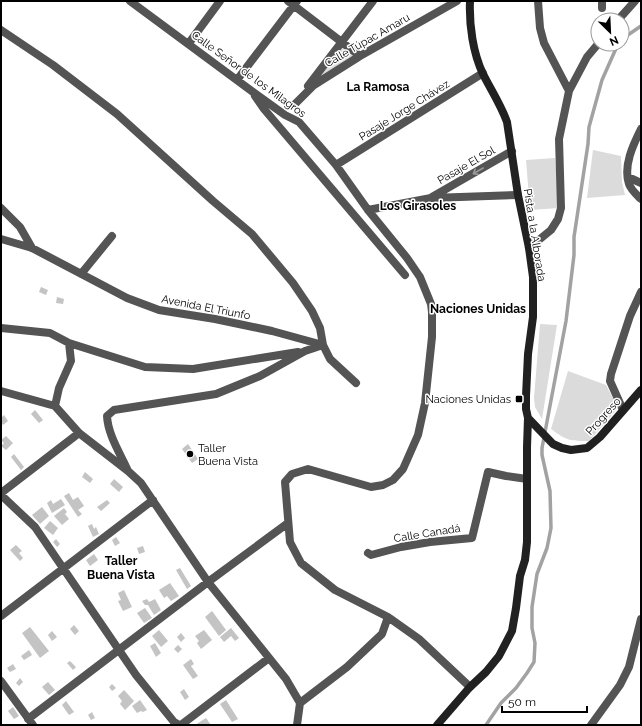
<svg xmlns="http://www.w3.org/2000/svg" width="642" height="726" viewBox="0 0 642 726" font-family="Raleway,sans-serif">
	<style>
		.green { fill: #dbdbdb }
		.lines { fill: none; stroke-linecap: round; stroke-linejoin: round }
		.stream { stroke: #a2a2a2; stroke-width: 3.5 }
		.building { fill: #c4c4c4 }
		.street { stroke: #545454; stroke-width: 8 }
		.secondary { stroke: #212121; stroke-width: 8 }
		.oneway { stroke: #989898 }
		.poi-dot { fill: #000; stroke: #fff; stroke-width: 1.5 }
		.labels { text-anchor: middle; stroke-width: 3; stroke-linejoin: round; paint-order: stroke }
		.street-label { font-size: 11px; fill: #000; stroke: #fff }
		.poi-label { font-size: 11px; fill: #000; stroke: #fff; text-anchor: end }
		.neighbourhood-label { font-size: 12px; font-weight: bold; fill: #000; stroke: #fff }
	</style>
	<rect width="100%" height="100%" fill="#fff"/>
	<path class="green" d="M342 47 354 57 320 77Z
		M593 150 621 156 622 182 625 195 587 198Z
		M555 158 559 208 530 210 526 160Z
		M540 324 557 325 542 419 535 407 534 398Z
		M568 371 606 385 618 408 589 441C570 441 567 441 551 429Z"/>
	<g class="lines">
		<path class="stream" d="M622 39 641 26
			M486 725 501 703 516 688 527 673 534 662 535 643 532 628V607L537 574 547 548 551 528 550 491 542 455V448L566 321 574 255V237L588 144 589 127 602 80 618 44"/>
	</g>
	<path class="building" d="M41 287 48 290 46 295 39 292Z
		M57 297 64 299 63 304 56 303Z
		M35 410 43 420 39 423 31 414Z
		M4 415 8 421 3 425 1 422V418Z
		M6 436 13 443 6 450 1 446 4 443 1 440Z
		M188 444 198 459 192 463 182 449Z
		M14 454 24 467 21 470 11 457Z
		M85 472 93 479 90 483 82 477Z
		M114 479 123 487 119 492 110 484Z
		M69 493 73 500 78 497 84 506 78 510 82 514 78 517 64 496Z
		M61 499 65 505 52 513 47 503 51 500 53 504Z
		M107 500 110 503 101 511 97 507Z
		M42 507 49 516 40 524 32 515Z
		M64 508 67 512 65 514 69 519 62 525 54 516Z
		M50 521 58 528 53 535 44 528Z
		M92 524 94 529 96 527 99 534 93 537 88 526Z
		M116 537 120 543 115 546 112 540Z
		M56 539 60 544 57 547 53 542Z
		M16 545 22 551 19 553 23 558 20 561 10 550Z
		M143 546 145 552 139 554 137 548Z
		M94 554 98 560 90 566 86 560Z
		M180 568 191 586 187 589 176 570Z
		M170 583 179 596 171 601 167 596 164 598 159 590Z
		M124 590 132 607 123 611 118 601 121 600 118 593Z
		M147 599 149 602 155 599 161 610 154 615 148 605H145L142 601Z
		M145 608 152 618 144 623 137 613Z
		M212 611 226 630 219 636 205 617Z
		M74 625 79 631 75 635 70 629Z
		M30 627 49 651 40 658 22 633Z
		M231 628 239 638 235 641 231 636 224 642 220 637Z
		M159 630 168 641 161 647 152 636Z
		M204 630 212 640 201 649 197 643 199 641 195 636Z
		M52 631 57 637 52 641 48 635Z
		M181 633 185 638 181 642 177 637Z
		M155 643 161 653 156 657 150 646Z
		M178 645 182 649 178 653 174 649Z
		M29 650 32 655 24 660 21 656Z
		M191 659 194 664 191 666 198 676 193 679 183 665Z
		M70 661 76 667 73 670 67 663Z
		M13 664 16 669 10 672 7 668Z
		M20 678 23 682 19 686 16 683Z
		M48 682 55 690 49 695 42 687Z
		M112 684 116 688 112 691 109 687Z
		M184 689 189 697 185 700 180 692Z
		M124 690 134 701 125 710 120 704 122 701 118 696Z
		M140 700 147 710 143 712 141 711 137 713 132 706Z
		M226 700 238 719 232 722 220 704Z
		M66 701 74 712 69 715 62 705Z
		M13 707 19 716 14 719 8 711Z
		M92 712 95 718 91 720 88 715Z
		M206 718 211 725H195Z"/>
	<g class="lines">
		<path class="street" d="M130 1 253 92 285 115 299 122 336 165 368 210 407 258 420 277 431 304 432 312V337L425 403 418 435 403 469 393 480 383 485 371 487 308 469 292 474 285 482 290 542 301 563 335 590 388 617 419 639 470 687
			M288 1 360 56
			M602 1V8
			M618 20 635 1
			M1 30 53 65 117 114 213 201 252 234 293 283 312 311 320 328 323 345 305 351 260 376 216 394 114 410 107 416C108 435 120 453 128 471
			M189 43 220 1
			M237 80 297 1
			M308 86 373 1
			M569 91 587 57 598 44
			M255 96 264 109 405 275
			M294 105 314 85 360 56 457 1
			M641 129C633 145 623 166 629 184 631 190 637 195 641 199
			M336 165 483 73
			M628 177 641 183
			M432 197 512 151
			M1 208 20 227 32 248
			M368 210 431 198 518 195
			M1 239 32 248 127 298 159 310 215 319 272 331 323 345 330 359 356 383
			M529 248 551 230 558 219 561 208 559 139 569 91 544 43 540 28 538 1
			M81 274 112 236
			M1 328 50 333 69 343 71 361 59 388 55 406
			M69 343 145 367 193 369 298 352
			M1 391 55 406 79 433 128 471 141 483 208 582 286 679 300 703 297 725
			M623 410 610 381 611 374 630 316 641 292
			M1 493 79 433
			M1 495 35 527 136 675 174 722 179 725
			M368 553 371 555 401 547 430 542 472 538 488 472 506 476 527 479
			M1 616 153 500
			M1 681 33 725
			M300 703 347 667 382 634 388 617
			M28 719 208 582 288 523
			M181 725 269 658
			M591 725 620 685 629 667 641 619"/>
		<path class="secondary" d="M470 1C469 25 473 53 483 74 491 90 501 105 507 122L518 195 529 248 533 277V317L528 354 526 396V409L528 418 553 444 562 448 571 450 587 448 600 437 641 390
			M437 725 470 687 486 672 499 656 512 631 516 608 520 576 525 560 527 542V447L528 418"/>
	</g>
	<defs><path id="oneway-shaft" d="M-6 0H5M1.5-3L5.5 0L1.5 3" fill="none" stroke-width="1.6" stroke-linecap="round" stroke-linejoin="round"/></defs>
	<use class="oneway" href="#oneway-shaft" transform="translate(478 171) rotate(150)"/>
	<g class="poi-dot">
		<rect x="515" y="395" width="8" height="8" rx="2"/>
		<circle cx="190" cy="454" r="4"/>
	</g>
	<g class="labels">
		<g class="street-label">
			<text transform="translate(367 40) rotate(-30)" y="4">Calle Túpac Amaru</text>
			<text transform="translate(249 74) rotate(36)" y="4">Calle Señor de los Milagros</text>
			<text transform="translate(404 110) rotate(-32)" y="4">Pasaje Jorge Chávez</text>
			<text transform="translate(466 165) rotate(-30)" y="4">Pasaje El Sol</text>
			<text transform="translate(535 235) rotate(81)" y="4">Pista a la Alborada</text>
			<text transform="translate(206 307) rotate(11)" y="4">Avenida El Triunfo</text>
			<text transform="translate(603 416) rotate(-48)" y="4">Progreso</text>
			<text transform="translate(427 533) rotate(-9)" y="4">Calle Canadá</text>
		</g>
		<g class="poi-label">
			<text x="511" y="403">Naciones Unidas</text>
			<text x="198" y="452" text-anchor="start">Taller<tspan x="198" dy="13">Buena Vista</tspan></text>
		</g>
		<g class="neighbourhood-label">
			<text x="378" y="91">La Ramosa</text>
			<text x="418" y="210">Los Girasoles</text>
			<text x="478" y="313">Naciones Unidas</text>
			<text x="121" y="565">Taller<tspan x="121" dy="14">Buena Vista</tspan></text>
		</g>
	</g>
	<rect width="642" height="726" fill="none" stroke="#000000" stroke-width="4"/>
	<g transform="translate(610 32) rotate(156)"><circle r="19" fill="#ffffff" stroke="#999999"/>
	<path d="M0-3L7 15L0 10L-7 15Z" fill="#000000"/>
	<text y="-6" font-size="11" font-weight="bold" text-anchor="middle" fill="#000000">N</text>
	</g>
	<path d="M502 706v6h85v-6" fill="none" stroke="#000000" stroke-width="2"/>
	<text x="508" y="706" font-size="12" fill="#000000" stroke="#ffffff" stroke-width="3" paint-order="stroke">50 m</text>
</svg>
